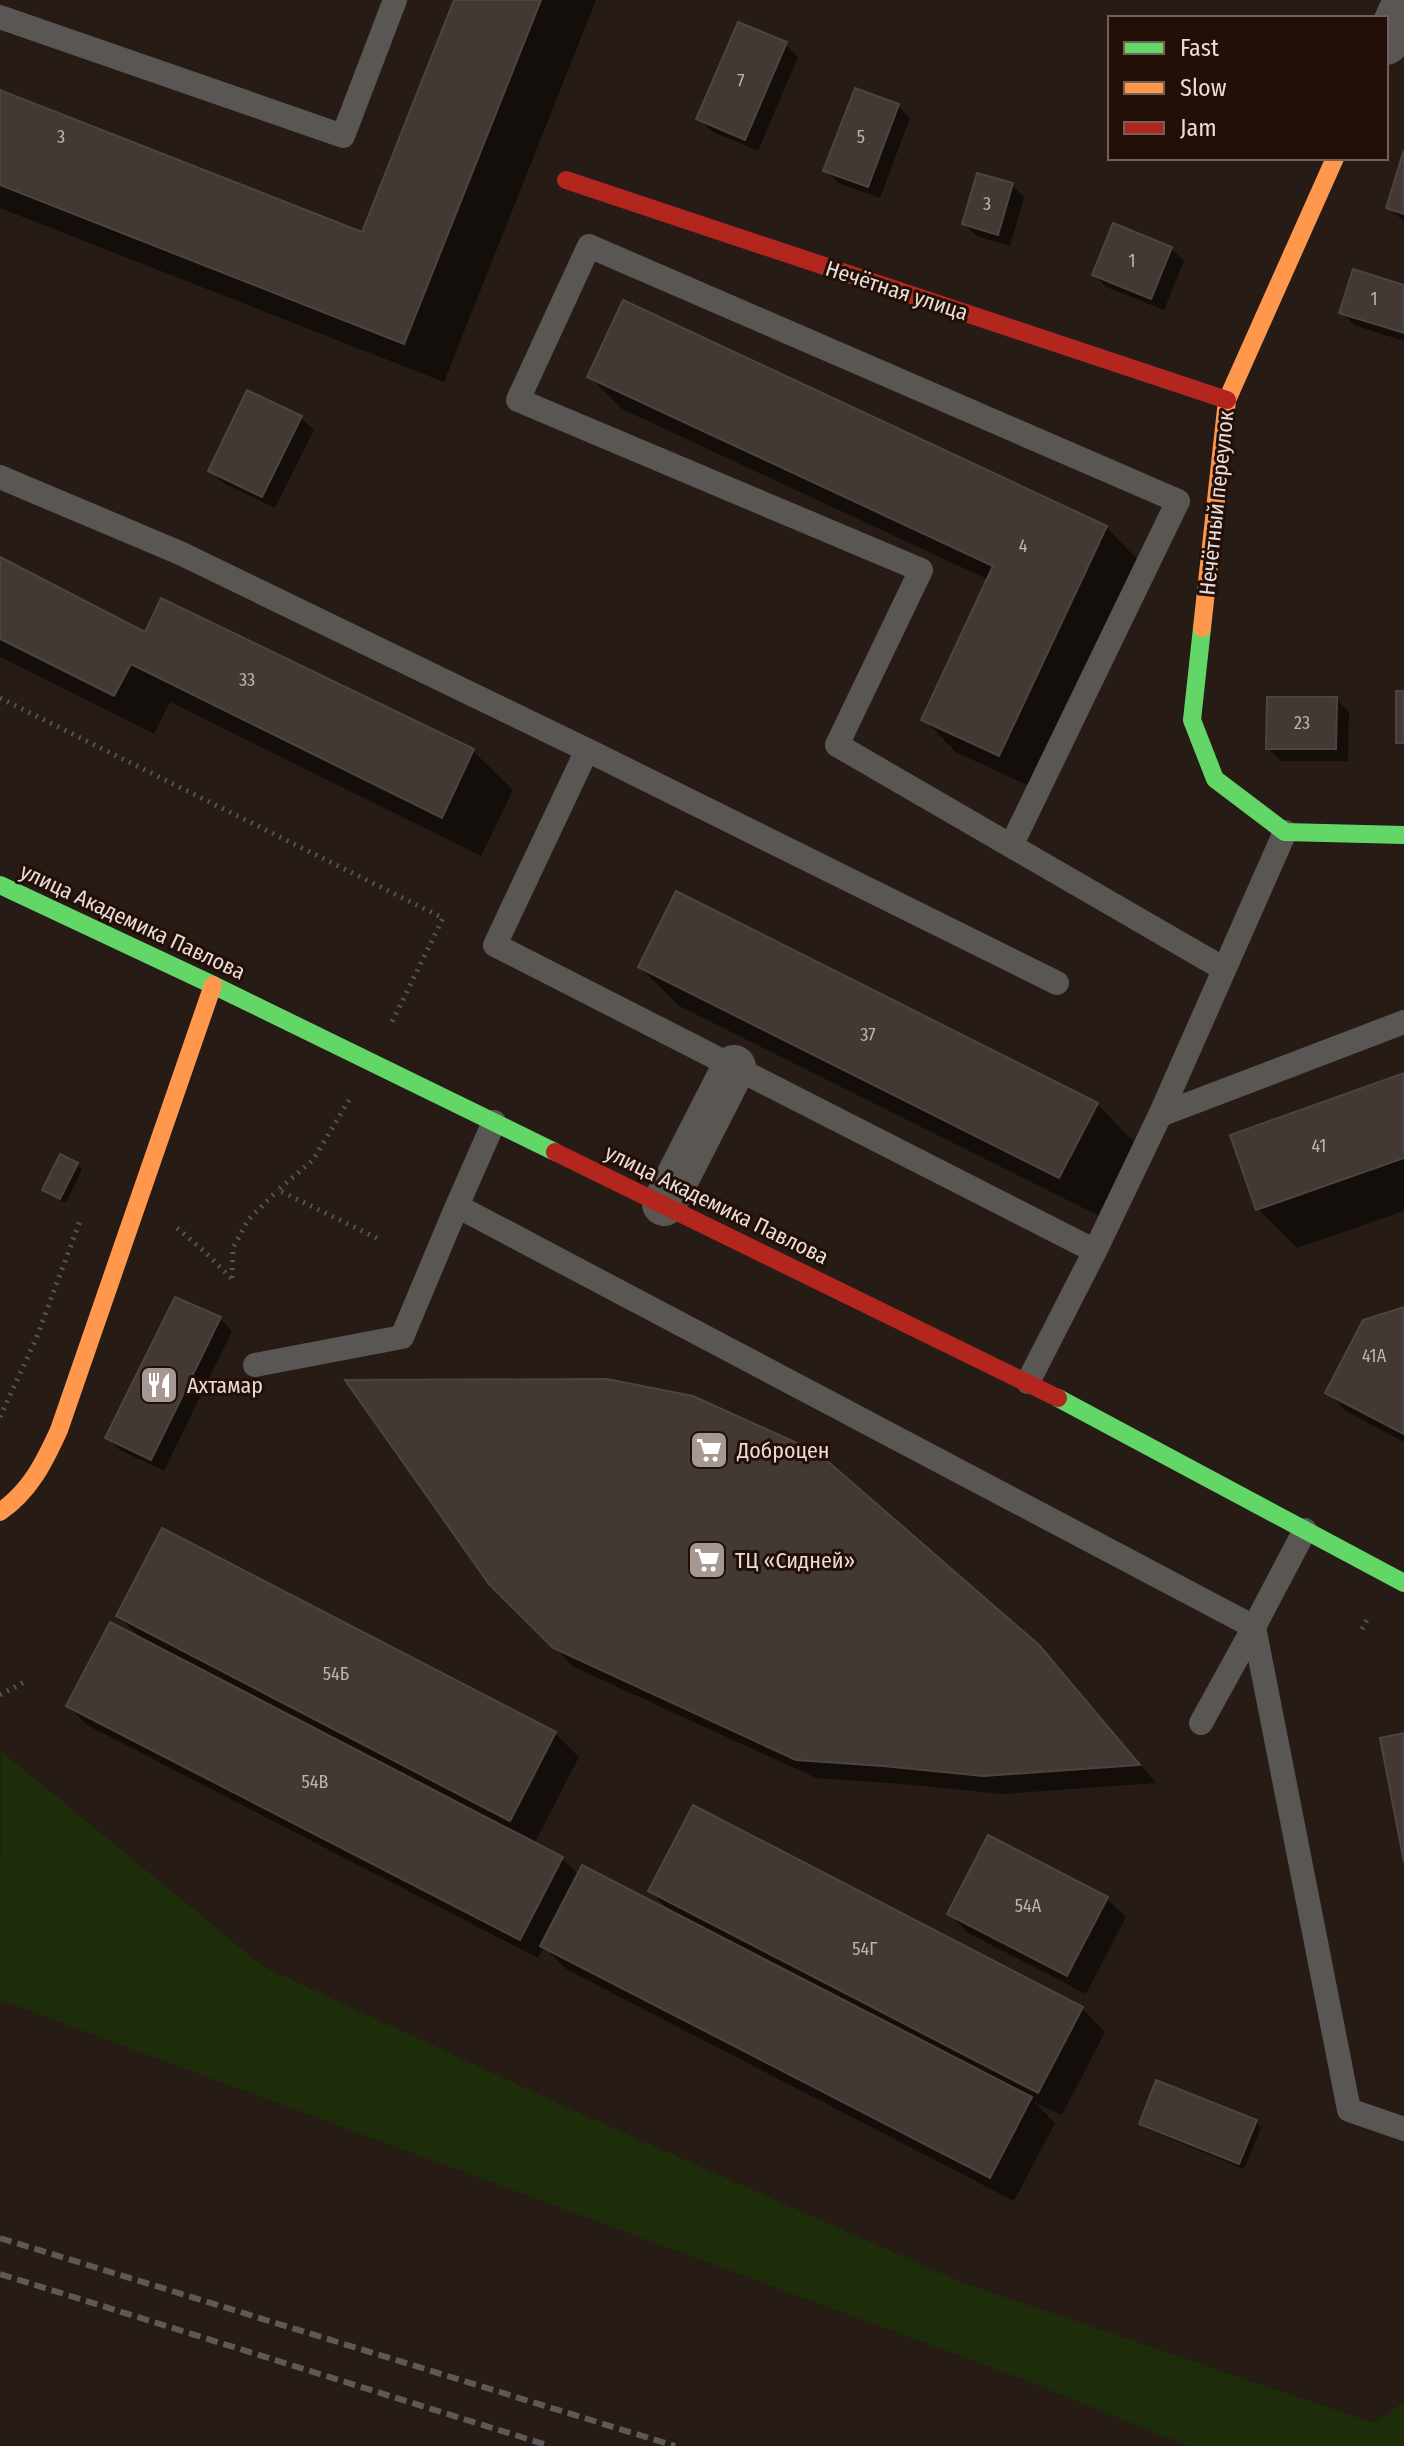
<svg xmlns="http://www.w3.org/2000/svg" width="1404" height="2446" viewBox="0 0 1404 2446" font-family="'Fira Sans Condensed',sans-serif">
	<style>
		.green { fill: #1e2d09 }
		.shadow { fill: #0007 }
		.building { fill: #423934; stroke: #4e443f; stroke-width: 2 }
		.lines { fill: none; stroke-linecap: round; stroke-linejoin: round }
		.path { stroke: #595350; stroke-width: 5; stroke-dasharray: 2 6; stroke-linecap: butt }
		.lane { stroke: #5a5654; stroke-width: 24 }
		.street { stroke: #5a5654; stroke-width: 44 }
		.fast { stroke: #63d668; stroke-width: 18 }
		.slow { stroke: #ff974d; stroke-width: 18 }
		.jam { stroke: #b3261e; stroke-width: 18 }
		.rail { stroke: #5f5856; stroke-width: 6; stroke-dasharray: 12 6; stroke-linecap: butt }
		.labels { text-anchor: middle; stroke-width: 6; stroke-linejoin: round; paint-order: stroke }
		.number-label { font-size: 18px; fill: #c0b3ae }
		.street-label { font-size: 22px; fill: #eadcd6; stroke: #220f07 }
		.poi-label { font-size: 22px; fill: #eadcd6; stroke: #220f07; text-anchor: start }
	</style>
	<rect width="100%" height="100%" fill="#261b15"/>
	<path class="green" d="M1 1751 264 1967 577 2112 961 2282 1374 2423 1404 2402V2446H1188L1028 2381 0 2000Z"/>
	<path class="shadow" d="M456 0H596L444 382 0 208V92L363 234Z
		M785 44 798 57 758 151 711 131 699 119Z
		M898 106 910 118 880 198 838 183 826 170Z
		M1404 157V221L1388 208Z
		M1012 185 1024 197 1010 246 977 236 964 224Z
		M1114 226 1171 249 1184 261 1164 310 1106 287 1094 274Z
		M1404 287V341L1354 325 1342 312Z
		M589 376 1106 527 1138 560 1031 787 956 752 924 720 989 580 622 409Z
		M248 392 301 418 314 430 275 508 223 483 210 470Z
		M0 560 146 634 162 601 473 751 513 790 481 856 170 702 154 734 0 657Z
		M1336 699 1349 712 1348 761H1281L1268 748Z
		M640 967 1097 1104 1136 1144 1099 1216 679 1006Z
		M1404 1076V1211L1297 1248 1258 1209Z
		M77 1164 82 1170 66 1203 50 1195 44 1189Z
		M1404 1309V1442L1346 1411 1327 1392Z
		M220 1318 232 1331 164 1471 120 1450 107 1438Z
		M491 1583 1038 1646 1058 1666 1156 1783 1003 1794 903 1784 816 1778 574 1667Z
		M118 1616 555 1733 579 1757 534 1844 562 1859 579 1875 671 1912 650 1891 1082 2008 1105 2032 1062 2115 1034 2102 1055 2123 1014 2201 566 1969 544 1947 538 1958 87 1725 68 1706 143 1640Z
		M989 1838 1107 1899 1126 1917 1086 1994 968 1933 949 1914Z
		M1256 2122 1261 2128 1244 2169 1147 2129 1141 2123Z"/>
	<path class="building" d="M454 0H541L404 344 0 185V90L362 232Z
		M738 22 787 42 745 140 696 119Z
		M855 88 899 104 868 187 823 171Z
		M1404 150V214L1386 208Z
		M977 173 1013 183 998 235 962 224Z
		M1113 223 1172 247 1151 299 1092 275Z
		M1353 269 1404 285V333L1339 313Z
		M623 300 1107 526 999 756 921 720 993 566 587 377Z
		M247 390 302 416 262 497 208 471Z
		M0 557 145 632 161 598 474 749 442 818 131 664 114 696 0 639Z
		M1396 691H1404V743H1396Z
		M1267 697H1337L1336 749H1266Z
		M676 891 1098 1103 1059 1178 638 967Z
		M1404 1073V1158L1256 1210 1230 1135Z
		M60 1154 78 1163 60 1199 42 1190Z
		M175 1297 221 1317 151 1460 105 1438Z
		M1404 1307V1434L1325 1393 1363 1320Z
		M607 1379 693 1396 817 1452 1039 1645 1140 1765 983 1776 883 1766 796 1760 553 1648 489 1584 345 1380Z
		M162 1528 556 1732 510 1821 116 1616Z
		M110 1622 563 1857 520 1940 66 1706Z
		M1404 1733V1862L1380 1738Z
		M693 1805 1083 2007 1038 2093 648 1891Z
		M988 1835 1108 1897 1067 1976 947 1914Z
		M582 1865 1032 2097 990 2178 540 1946Z
		M1156 2080 1257 2120 1239 2164 1139 2124Z"/>
	<g class="lines">
		<path class="path" d="M0 698 443 918 392 1022
			M349 1100 313 1160 278 1190 381 1240
			M177 1228 204 1251 232 1279
			M232 1278 233 1248 248 1220 278 1190
			M0 1417 36 1339 80 1221
			M1362 1629 1369 1616
			M0 1695 24 1682"/>
		<path class="lane" d="M0 17 343 136 395 0
			M0 477 180 553 587 750
			M1011 846 1178 501 589 246 518 400 921 570 837 745 1224 969
			M1057 983 587 750 495 945 1095 1251 1160 1115 1285 832
			M1160 1115 1404 1022
			M494 1122 457 1206 1254 1627 1305 1530
			M255 1365 402 1337 457 1206
			M1028 1382 1095 1251
			M1254 1627 1349 2110 1404 2129
			M1201 1723 1254 1627"/>
		<path class="street" d="M1386 43 1404 3
			M664 1204 734 1067"/>
		<path class="fast" d="M1202 628 1192 720 1215 779 1285 832 1404 835
			M0 885 213 985 555 1152
			M1058 1398 1404 1583"/>
		<path class="slow" d="M1202 628 1227 400 1335 158
			M0 1512C30 1491 44 1463 59 1430L213 985"/>
		<path class="jam" d="M566 180 1227 400
			M555 1152 1058 1398"/>
		<path class="rail" d="M0 2238 675 2446
			M0 2274 550 2446"/>
	</g>
	<defs>
		<symbol id="restaurant-square" viewBox="-11 -11 22 22"><rect x="-9" y="-9" width="18" height="18" rx="4" fill="#a59892" stroke="#220f07"/><path d="M-5-6h1v4h1v-4h1v4h1v-4h1v5L-1.5 .5V6h-2V.5L-5-1ZM5-6V6H3V1.5H1.5Q1.5-4 5-6Z" fill="#fff"/></symbol>
		<symbol id="supermarket-square" viewBox="-11 -11 22 22"><rect x="-9" y="-9" width="18" height="18" rx="4" fill="#a59892" stroke="#220f07"/><path d="M-6-5.5h2.5l.6 2H6L4.5 2H-2.5L-4.4-4H-6ZM-1.5 3.2a1.3 1.3 0 1 0 .1 0ZM3 3.2a1.3 1.3 0 1 0 .1 0Z" fill="#fff"/></symbol>
	</defs>
	<g fill-rule="evenodd">
		<use href="#restaurant-square" x="137" y="1363" width="44" height="44"/>
		<use href="#supermarket-square" x="687" y="1428" width="44" height="44"/>
		<use href="#supermarket-square" x="685" y="1538" width="44" height="44"/>
	</g>
	<g class="labels">
		<g class="number-label">
			<text x="741" y="87">7</text>
			<text x="61" y="143">3</text>
			<text x="861" y="143">5</text>
			<text x="987" y="210">3</text>
			<text x="1132" y="267">1</text>
			<text x="1374" y="305">1</text>
			<text x="1023" y="552">4</text>
			<text x="247" y="686">33</text>
			<text x="1302" y="729">23</text>
			<text x="868" y="1041">37</text>
			<text x="1319" y="1152">41</text>
			<text x="1374" y="1362">41А</text>
			<text x="336" y="1680">54Б</text>
			<text x="315" y="1788">54В</text>
			<text x="1028" y="1912">54А</text>
			<text x="865" y="1955">54Г</text>
		</g>
		<g class="street-label">
			<text transform="translate(897 290) rotate(18)" y="8">Нечётная улица</text>
			<text transform="translate(1216 503) rotate(-84)" y="8">Нечётный переулок</text>
			<text transform="translate(133 921) rotate(25)" y="8">улица Академика Павлова</text>
			<text transform="translate(717 1204) rotate(26)" y="8">улица Академика Павлова</text>
		</g>
		<g class="poi-label">
			<text x="187" y="1393">Ахтамар</text>
			<text x="737" y="1458">Доброцен</text>
			<text x="735" y="1568">ТЦ «Сидней»</text>
		</g>
	</g>
	<rect x="1108" y="16" width="280" height="144" fill="#220f07" stroke="#72615a" stroke-width="2"/>
	<rect x="1124" y="42" width="40" height="12" fill="#63d668" stroke="#72615a" stroke-width="2"/>
	<text x="1180" y="56" font-size="24" fill="#eadcd6">Fast</text>
	<rect x="1124" y="82" width="40" height="12" fill="#ff974d" stroke="#72615a" stroke-width="2"/>
	<text x="1180" y="96" font-size="24" fill="#eadcd6">Slow</text>
	<rect x="1124" y="122" width="40" height="12" fill="#b3261e" stroke="#72615a" stroke-width="2"/>
	<text x="1180" y="136" font-size="24" fill="#eadcd6">Jam</text>
</svg>
